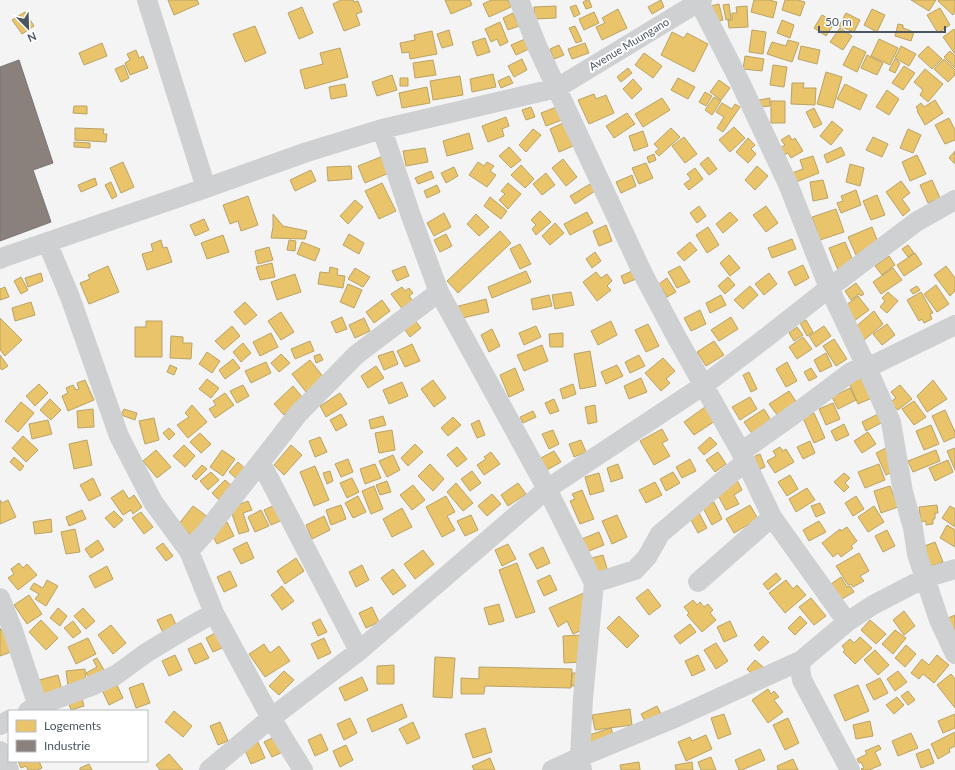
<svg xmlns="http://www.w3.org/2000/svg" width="955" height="770" viewBox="0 0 955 770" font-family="Lato,sans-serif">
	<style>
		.homes { fill: #e9c46a; stroke: #b9a367 }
		.industry { fill: #8a817c; stroke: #777474 }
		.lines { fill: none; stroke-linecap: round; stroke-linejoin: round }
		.minor { stroke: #ced0d2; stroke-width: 20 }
		.labels { text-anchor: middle; stroke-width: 4; stroke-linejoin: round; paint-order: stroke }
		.street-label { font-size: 11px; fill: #4a5661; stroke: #fff }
	</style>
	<rect width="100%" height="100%" fill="#f4f4f4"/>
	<path class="homes" d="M168 0H197L199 4 174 15Z
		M341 0H353L354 2 358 1 362 12 356 14 360 25 344 31 333 4Z
		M445 0H470L472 5 451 14Z
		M491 0H508L511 7 489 17 483 4Z
		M587 0H589L592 7 586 9 583 2Z
		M661 0 664 7 652 14 648 7Z
		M754 0H769L777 2 773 18 751 12Z
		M785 0H798L805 2 800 16 782 10Z
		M911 0H936L929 11Z
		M939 0H955V12L953 15 938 1Z
		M719 4 723 20 715 22 711 6Z
		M729 4 731 19 726 20 723 5Z
		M576 5 580 14 574 17 570 7Z
		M556 6V18L535 19 534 7Z
		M747 6 748 27 729 28 728 20H732V13H737L736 7Z
		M302 7 313 33 299 39 288 13Z
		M940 8 950 25 938 33 927 15Z
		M618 9 627 28 602 40 596 27 605 23 602 18Z
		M872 9 885 15 877 32 864 25Z
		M25 12 34 26 22 34 12 20Z
		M594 12 599 23 584 30 579 19Z
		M513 13 519 26 508 30 503 18Z
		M846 13 860 20 854 32 839 26Z
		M822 15 835 22 826 36 814 28Z
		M782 20 794 25 790 38 777 33Z
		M500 22 508 42 500 46 497 39 491 42 485 29Z
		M898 24 903 25V28L914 32 911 41 895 36Z
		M255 26 266 53 245 62 233 34Z
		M575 26 582 41 576 43 569 28Z
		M840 28 852 36 843 50 830 42Z
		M954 29 955 31V54L943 37Z
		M449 30 453 45 442 48 437 34Z
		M752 30 766 32 763 54 749 52Z
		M432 31 437 54 410 59 409 52 402 53 400 43 415 40 414 35Z
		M672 32 684 38 687 33 708 44 694 72 661 55Z
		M485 38 490 52 477 56 472 42Z
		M525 39 529 49 516 55 511 45Z
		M879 39 898 48 890 65 871 56Z
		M788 40 799 43 792 62 767 54 772 42 786 46Z
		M102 43 107 56 84 65 79 53Z
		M585 43 589 53 572 59 568 49Z
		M559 45 564 55 554 59 550 49Z
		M801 46 820 50 817 64 798 59Z
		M853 46 866 52 857 72 843 65Z
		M901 46 916 54 909 66 895 58Z
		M928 46 942 59 932 69 918 56Z
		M340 48 348 77 305 89 300 70 323 64 320 53Z
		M136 50 139 58 143 56 148 68 130 75 125 63 130 60 127 54Z
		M950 51 955 56V68L944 57Z
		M644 53 662 66 653 78 635 65Z
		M867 55 883 63 877 75 861 68Z
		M745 56 764 59 762 71 743 69Z
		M522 59 527 70 514 77 508 66Z
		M895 59 900 63 895 73 889 70Z
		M944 59 955 70V75L948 82 934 69Z
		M433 60 436 75 415 78 413 63Z
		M124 65 129 78 121 82 115 69Z
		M773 65 787 67 784 87 770 85Z
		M904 66 915 73 903 90 892 83Z
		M628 68 632 73 621 82 617 77Z
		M925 69 943 84 928 102 920 95 923 90 914 82Z
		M826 72 842 77 833 108 817 104Z
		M493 74 496 87 472 92 470 79Z
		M392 75 397 90 377 96 372 82Z
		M460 76 463 95 433 100 430 81Z
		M509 76 513 83 501 88 498 81Z
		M400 78H408V86H400Z
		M678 78 695 87 688 99 671 90Z
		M633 79 642 89 632 99 623 89Z
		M719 80 730 88 721 100 710 92Z
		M792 83H804L803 88H816L815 105 791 104Z
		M345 84 347 96 331 99 329 87Z
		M845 84 867 95 860 110 837 99Z
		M427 87 430 103 402 108 399 93Z
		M887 90 899 99 889 115 876 107Z
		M705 92 712 96 706 106 699 102Z
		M594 94 596 99 606 95 614 113 589 124 578 100Z
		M714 97 721 101 712 115 705 110Z
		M662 98 670 110 643 127 635 114Z
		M770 98V106L760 107 759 100Z
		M935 100 943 113 925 125 917 111 918 110 916 107 921 103 924 107Z
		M771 101H785V123H771Z
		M722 103 732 109 735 104 740 107 723 132 717 128 724 117 716 112Z
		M562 105 567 118 546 126 541 113Z
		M74 106H87V114L73 113Z
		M531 107 535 117 526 120 522 110Z
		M814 108 822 124 814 128 806 112Z
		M627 113 635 124 614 138 606 126Z
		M506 117 509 126 502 129 504 136 488 142 482 126Z
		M949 118 955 130V140L945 144 935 125Z
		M832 121 843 130 831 145 820 136Z
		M563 123 573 146 559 152 550 129Z
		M734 127 745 138 730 152 719 140Z
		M75 128 104 129 103 134H107L106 142 75 140Z
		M671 128 680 137 659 156 655 152 659 149 654 144Z
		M533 129 541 135 526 152 519 145Z
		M908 129 921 135 913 153 900 148Z
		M643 131 648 146 634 151 629 136Z
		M469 133 473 149 447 156 443 141Z
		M789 135 792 140 795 138 803 151 791 158 788 153 784 155 780 148 785 145 781 140Z
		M684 137 697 154 685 163 672 146Z
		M873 137 888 144 882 157 866 150Z
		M748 138 755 145 751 149 756 154 748 163 736 152Z
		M74 142 90 143V148L74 147Z
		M509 147 521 160 511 168 499 156Z
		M841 147 845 155 827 163 824 155Z
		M425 148 428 162 406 166 403 151Z
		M955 151V164L949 158Z
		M654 154 656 160 649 163 647 157Z
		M917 155 926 174 910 181 902 162Z
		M383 156 389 173 365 183 358 166Z
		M813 156 819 173 796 182 792 173 803 169 800 160Z
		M708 157 717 169 709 175 700 164Z
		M563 159 577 177 566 186 552 168Z
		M123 162 134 187 121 193 110 168Z
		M478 162 484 166 487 162 494 166 490 171 496 175 487 187 469 175Z
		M646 163 653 178 639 184 632 168Z
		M850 164 864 168 860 186 846 182Z
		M521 165 534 179 525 188 511 175Z
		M351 166 352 179 328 181 327 167Z
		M757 166 768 176 755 190 745 180Z
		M454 167 458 176 446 183 441 173Z
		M695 168 703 179 689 190 684 184 691 179 687 174Z
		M311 170 316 181 295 191 290 180Z
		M431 171 434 178 418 184 415 178Z
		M546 173 555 185 542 195 533 184Z
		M632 175 636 186 621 193 616 182Z
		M95 178 97 185 81 192 78 185Z
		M823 180 828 198 813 201 810 182Z
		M932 180 940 198 928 203 920 185Z
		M901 181 910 193 902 199 910 210 903 216 886 192Z
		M111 182 117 196 112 199 105 185Z
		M382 183 396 211 379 219 365 191Z
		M508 183 521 194 508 209 499 200 505 194 501 191Z
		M590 184 595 191 575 204 570 196Z
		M437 185 440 192 427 198 424 191Z
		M856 190 861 205 841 213 837 203 843 201 841 196Z
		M877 195 885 215 871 220 863 201Z
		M248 196 258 225 241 231 238 221 230 224 223 205Z
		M490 197 507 211 501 219 484 206Z
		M355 200 363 207 348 224 340 216Z
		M699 206 706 216 697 223 690 213Z
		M766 206 778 223 766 232 753 215Z
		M836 209 844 232 820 240 812 217Z
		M540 211 551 222 536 235 532 229 536 225 531 220Z
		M587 212 593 223 570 235 564 224Z
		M730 212 738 220 723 233 716 224Z
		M444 213 451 227 434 236 427 223Z
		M273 214 283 226 307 231 305 239 271 238 273 227Z
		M476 214 489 227 479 236 467 224Z
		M204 219 209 230 195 236 190 225Z
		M555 223 564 233 550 245 542 236Z
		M606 225 612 241 599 246 593 231Z
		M708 227 719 245 707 253 696 235Z
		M872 227 878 242 874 248 856 255 848 237Z
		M500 231 511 243 458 293 447 281Z
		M349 234 364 243 359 254 343 245Z
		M446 234 452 246 440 252 434 240Z
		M223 235 229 252 207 259 201 243Z
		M792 239 796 249 772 258 768 248Z
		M161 240 163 248 167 247 172 262 147 270 142 254 153 251 151 244Z
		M289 240 296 241 295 251 287 250Z
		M302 242 320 249 315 261 297 254Z
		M690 242 697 250 684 261 677 253Z
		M845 242 854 263 838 270 829 248Z
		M520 244 531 264 520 269 510 249Z
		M908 245 914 253 908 257 902 249Z
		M269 247 273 260 258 264 255 251Z
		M595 252 601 261 592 268 586 259Z
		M915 253 922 264 904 276 897 265Z
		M729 255 740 268 730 276 720 263Z
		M889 256 895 265 882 275 875 266Z
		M272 263 275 277 260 280 256 267Z
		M803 265 809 278 795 286 788 272Z
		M108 266 119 292 89 304 80 283 90 279 88 275Z
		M405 266 409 276 397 281 392 271Z
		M680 266 690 282 677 288 668 272Z
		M946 266 955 278V291L950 296 934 275Z
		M330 267 338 269 337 275 345 276 343 288 318 284 320 272 329 273Z
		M355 268 370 277 363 287 348 279Z
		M893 268 902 280 881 294 873 282Z
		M526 271 531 282 492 298 488 287Z
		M632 271 636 279 624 284 621 276Z
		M596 272 601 278 607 274 612 281 607 286 611 290 597 301 583 282Z
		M41 273 43 281 28 287 25 278Z
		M769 273 777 284 764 295 755 284Z
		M295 274 301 292 277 300 271 282Z
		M21 277 28 290 21 294 14 281Z
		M728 277 735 285 725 294 718 286Z
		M667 278 676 292 667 297 659 284Z
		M856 283 864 294 861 296 859 294 851 300 845 291Z
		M348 284 362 290 354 308 340 302Z
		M936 285 949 304 937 312 924 294Z
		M750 286 758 295 743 309 734 300Z
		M917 286 920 290 913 294 910 290Z
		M5 287 9 297 0 300V289Z
		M402 287 405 291 409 288 413 293 409 296 414 302 403 310 391 294Z
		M571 292 574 305 555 309 552 295Z
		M888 292 898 301 887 313 880 307 885 301 882 298Z
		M921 292 933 313 930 314 932 319 924 323 922 319 919 321 907 300Z
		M549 295 552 306 533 310 531 299Z
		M721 295 726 305 710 313 706 303Z
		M858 296 869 310 850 324 840 310Z
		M486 299 489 312 458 319 455 307Z
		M382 300 390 311 374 323 366 312Z
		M31 302 35 315 15 321 12 308Z
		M245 302 257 315 245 325 234 312Z
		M700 310 706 324 691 331 684 318Z
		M874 311 883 324 863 341 853 329Z
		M281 312 294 332 281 340 268 321Z
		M342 317 347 329 336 333 331 322Z
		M731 317 738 329 719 341 711 330Z
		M0 318 22 340 5 356 0 350Z
		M364 318 370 331 355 338 349 325Z
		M414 319 421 328 410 337 403 327Z
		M806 320 813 332 807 336 800 323Z
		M146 321H162V357H135V327H146Z
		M611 321 617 335 598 345 591 331Z
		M648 324 659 346 646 352 635 330Z
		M887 324 895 335 882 345 873 334Z
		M232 326 240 336 224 350 215 341Z
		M536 326 541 337 524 345 519 333Z
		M824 326 831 336 816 347 809 336Z
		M797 327 803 335 794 341 789 333Z
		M492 329 500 346 489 352 481 335Z
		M271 333 278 347 260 356 253 342Z
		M563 333V347H550L549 334Z
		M171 336 183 337V343H192L191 359 170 358Z
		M803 337 812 349 797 359 789 347Z
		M834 339 847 359 836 366 823 346Z
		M310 341 314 351 295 359 291 349Z
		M714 341 724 355 706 366 697 352Z
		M243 343 251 353 241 362 233 352Z
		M412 344 420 361 405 367 397 351Z
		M542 345 548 361 524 371 517 355Z
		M393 351 398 364 384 370 378 356Z
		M590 351 596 386 580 389 574 354Z
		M207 352 220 361 212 373 199 364Z
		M826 353 832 366 820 372 814 360Z
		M281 354 290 363 279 372 271 363Z
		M320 354 323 360 316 363 314 356Z
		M0 355 8 366 2 370 0 368Z
		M639 355 645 366 630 373 625 362Z
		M663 358 675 371 666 379 670 383 661 391 645 373Z
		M233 359 240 368 225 379 219 370Z
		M310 360 324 378 306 392 292 374Z
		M266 362 271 373 251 383 245 371Z
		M787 362 797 381 786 387 776 369Z
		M170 365 177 368 174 375 167 372Z
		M617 365 623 376 606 384 601 372Z
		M376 366 384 378 368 388 361 376Z
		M515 368 524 390 509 397 500 375Z
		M811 368 817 377 809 381 804 372Z
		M749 372 757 389 751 392 743 375Z
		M862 377 872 398 858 404 849 383Z
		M641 378 647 392 629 399 624 386Z
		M207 379 219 388 211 398 199 389Z
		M85 380 94 400 68 411 62 396 68 393 66 388 73 385 76 390 79 389 77 383Z
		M433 380 446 398 434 407 421 389Z
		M933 380 947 399 927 412 917 396Z
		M402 382 408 396 389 404 383 390Z
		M39 384 48 393 35 406 26 396Z
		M573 384 576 394 563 399 560 389Z
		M243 385 249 396 237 403 230 391Z
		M900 385 912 399 898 410 894 406 889 403 896 398 891 392Z
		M293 386 303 398 284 415 274 404Z
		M850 388 856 400 838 409 832 397Z
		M789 391 797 403 778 416 769 404Z
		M225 393 234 405 215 418 209 409 216 405 213 401Z
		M340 393 347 404 326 417 320 406Z
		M750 397 757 409 740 420 732 407Z
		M50 399 61 410 51 420 40 410Z
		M554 399 559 411 550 414 545 403Z
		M914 401 926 417 914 425 902 409Z
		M21 402 34 413 18 432 5 421Z
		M833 403 840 419 826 425 819 409Z
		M192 405 207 422 188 438 177 425 189 417 185 413Z
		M595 405 597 422 588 424 585 407Z
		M705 407 715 421 694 435 684 422Z
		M93 409 94 427 78 428 77 411Z
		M124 409 137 413 135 420 121 415Z
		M764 409 772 422 753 435 744 422Z
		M945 410 955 432V437L944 442 932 416Z
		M533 411 536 417 523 423 520 417Z
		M814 413 825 438 814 443 803 418Z
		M341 414 347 425 336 431 330 420Z
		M878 414 883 422 866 431 862 422Z
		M383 416 386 425 371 429 369 420Z
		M453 417 461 425 448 436 441 428Z
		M154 418 159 440 145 444 139 421Z
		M48 420 52 434 32 439 29 424Z
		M479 420 485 435 477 438 471 424Z
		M844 424 849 435 836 441 831 431Z
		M931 425 939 444 924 450 916 431Z
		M169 428 175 434 169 440 163 433Z
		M662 429 668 440 662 443 670 456 654 465 640 441Z
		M392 430 395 450 379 453 375 433Z
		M553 430 559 444 549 449 542 434Z
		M868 432 876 444 862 453 854 441Z
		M200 433 211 444 201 453 190 442Z
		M23 436 38 450 26 462 12 448Z
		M320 437 327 452 315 457 309 441Z
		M710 437 717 444 704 455 698 448Z
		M87 440 92 465 74 469 69 444Z
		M581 440 586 452 574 457 569 444Z
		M810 441 815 453 803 459 797 447Z
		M415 444 423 452 408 466 401 458Z
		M184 445 195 456 185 467 173 456Z
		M291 445 302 455 284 475 274 465Z
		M457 447 467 459 457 467 447 455Z
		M780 447 783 451 786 449 794 462 775 473 767 461 776 456 773 451Z
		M886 448 897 470 886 475 876 453Z
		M955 448V470L947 451Z
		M156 450 171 467 157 478 143 461Z
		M222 450 235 459 223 476 210 467Z
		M936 450 940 461 913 472 908 461Z
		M554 451 561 462 545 471 539 459Z
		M491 452 500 464 484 475 477 465 486 459 484 457Z
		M718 452 726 464 715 472 706 460Z
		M760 454 765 467 758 470 753 457Z
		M393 455 400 470 387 477 379 461Z
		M14 457 24 466 20 471 10 462Z
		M348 459 353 472 341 477 335 464Z
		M690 459 696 471 682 478 676 467Z
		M948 460 953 472 935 481 929 468Z
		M238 462 249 472 240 482 229 472Z
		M375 464 381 478 365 484 360 469Z
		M430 464 444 479 433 491 418 476Z
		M618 464 623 478 611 482 607 468Z
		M879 464 885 480 865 488 858 472Z
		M202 465 207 469 196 480 192 476Z
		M315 466 329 500 314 506 300 472Z
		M330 471 333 481 327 484 323 473Z
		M472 471 481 483 470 491 461 479Z
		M211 472 219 480 208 490 200 481Z
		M673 472 680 483 666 491 660 479Z
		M599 473 604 491 590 495 585 477Z
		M844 473 850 478 845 483 849 487 844 492 834 482Z
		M790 475 798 489 787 496 778 482Z
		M93 478 101 495 89 501 80 485Z
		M352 478 359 492 347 498 340 483Z
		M736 478 742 490 734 495 739 504 726 510 715 490Z
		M225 480 233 487 220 501 212 493Z
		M387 481 391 492 380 495 376 485Z
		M655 482 662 495 646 503 639 490Z
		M456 483 473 503 463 511 447 492Z
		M518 483 526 494 508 506 501 495Z
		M413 485 425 500 412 510 400 495Z
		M374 486 383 509 371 514 362 491Z
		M890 486 898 507 881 513 874 491Z
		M807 488 815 500 796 512 789 499Z
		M123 490 129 499 134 495 142 507 133 514 131 510 123 515 111 498Z
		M582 490 594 519 580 524 570 501 575 499 572 494Z
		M492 494 501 504 487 516 478 506Z
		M358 496 366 512 353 518 345 503Z
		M446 496 455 512 447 516 455 530 442 537 426 507Z
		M856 496 864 509 853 516 845 503Z
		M0 500 2 503 8 500 16 517 0 524Z
		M248 501 252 510 243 513 249 531 239 534 230 508Z
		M714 502 722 519 712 525 703 508Z
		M820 503 825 513 816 517 811 506Z
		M277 504 285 519 271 525 264 510Z
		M341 505 346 519 331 525 326 510Z
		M750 505 758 519 734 533 726 519Z
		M937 505 938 513H935V519H933V524L926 525V521L921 522 919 507Z
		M193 506 208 517 192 536 178 525Z
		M874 506 884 522 868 532 858 517Z
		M950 506 955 509V527L942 518Z
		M402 508 412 527 392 537 383 519Z
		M82 510 86 519 69 526 66 517Z
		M261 510 269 526 255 532 248 517Z
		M114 511 123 520 114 528 105 518Z
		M141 512 153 527 144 534 132 518Z
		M699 513 707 528 698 533 690 518Z
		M471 515 478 530 465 536 457 521Z
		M617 515 627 537 612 544 602 521Z
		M324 516 330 530 312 539 306 525Z
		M51 519 52 532 35 534 33 522Z
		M819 521 826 532 809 541 803 530Z
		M227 522 234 536 217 544 210 531Z
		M947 525 955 530V547L940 538Z
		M847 527 857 541 851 546 853 548 841 557 838 553 833 557 822 543 840 529 841 531Z
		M75 529 80 552 66 554 61 532Z
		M887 530 895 546 883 552 875 536Z
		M599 532 604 545 584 553 579 540Z
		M98 540 104 550 91 558 85 549Z
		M247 542 254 558 241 564 233 549Z
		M935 542 943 562 929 567 922 547Z
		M163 543 173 556 166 561 156 548Z
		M508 544 516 559 502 566 495 550Z
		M543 547 550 563 537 569 529 554Z
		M423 550 434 564 415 579 404 564Z
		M859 553 869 571 860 576 864 581 853 587 851 584 848 585 836 566Z
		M603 555 608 572 593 576 588 559Z
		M296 558 304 571 285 584 277 571Z
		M19 563 23 568 27 564 37 575 18 590 8 578 14 574 11 569Z
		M517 563 535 612 516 618 499 570Z
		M362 565 369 580 356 587 349 572Z
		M107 566 113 579 95 588 89 576Z
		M393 569 406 586 393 595 381 578Z
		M230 571 237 586 224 592 217 577Z
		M776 573 781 579 768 590 763 584Z
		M550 575 557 590 544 596 537 581Z
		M841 577 847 587 850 586 854 592 842 599 831 584Z
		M47 580 58 586 46 606 35 599 39 594 30 589 34 583 43 588Z
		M786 580 793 589 797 585 806 595 785 613 769 593Z
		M282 586 294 601 282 610 271 595Z
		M648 589 661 606 649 615 636 598Z
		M584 593 582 630 573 634 567 621 558 627 549 608Z
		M29 595 42 614 27 624 14 605Z
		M811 598 826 616 814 625 799 607Z
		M693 600 697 605 700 602 704 607 708 604 713 610 710 613 716 620 702 632 687 615 689 613 684 607Z
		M499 604 504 621 489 625 484 608Z
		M372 607 379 622 366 628 359 613Z
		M58 608 67 616 60 626 50 618Z
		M83 608 95 621 86 629 74 616Z
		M904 611 915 626 904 635 893 620Z
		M171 614 178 629 164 635 157 620Z
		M955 615V631L946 619Z
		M619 616 639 636 627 648 607 628Z
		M800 616 807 623 795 635 788 628Z
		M320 619 327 632 318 636 312 623Z
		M41 620 58 638 46 650 29 632Z
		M870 620 886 634 876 644 861 630Z
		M73 621 81 632 73 638 64 628Z
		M730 621 737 636 724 642 717 627Z
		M690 624 696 632 680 644 674 636Z
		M111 625 126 643 113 654 98 635Z
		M0 628 2 631 6 629 11 652 0 656Z
		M895 630 906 638 893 654 882 644Z
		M215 633 222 648 213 652 206 638Z
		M582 635V662L564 663 563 636Z
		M763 636 769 642 759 651 754 645Z
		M860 637 872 648 855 664 843 652 845 650 842 646 850 639 854 643Z
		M88 638 96 654 76 664 68 647Z
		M324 638 331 653 318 659 311 644Z
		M201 643 209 658 195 664 188 649Z
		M716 643 728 661 716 669 704 650Z
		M264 644 270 653 279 646 290 661 265 677 249 654Z
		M906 645 916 654 905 667 895 658Z
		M875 650 889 665 878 675 864 660Z
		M175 655 182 670 169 676 162 661Z
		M698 655 705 670 692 676 685 661Z
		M937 655 949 665 934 683 923 674 919 679 911 673 922 659 929 665Z
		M435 657 455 658 452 698 433 697Z
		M97 658 107 675 93 684 86 673 97 667 93 660Z
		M755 660 763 667 754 676 747 669Z
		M394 665V684H377V666Z
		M479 667 572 669 571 688 485 686 484 694H461V678L479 679Z
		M85 669 86 684 68 686 66 671Z
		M284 671 294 680 279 695 269 686Z
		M898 671 907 682 895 691 887 679Z
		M572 673H579L578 686H571Z
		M951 674 955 679V708L937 685Z
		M58 675 62 690 43 695 39 680Z
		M362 677 368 690 345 701 339 688Z
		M880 678 888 693 874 700 866 685Z
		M116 683 123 698 109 705 102 690Z
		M143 683 150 703 136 708 129 688Z
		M858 685 869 711 845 721 834 695Z
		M768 689 771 694 774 691 779 697 774 700 783 712 768 723 752 700Z
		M908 691 915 700 908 705 901 696Z
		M81 694 84 706 71 710 67 698Z
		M897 697 904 705 894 714 886 705Z
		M402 704 407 717 372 732 367 719Z
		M657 706 662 716 646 723 641 714Z
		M630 709 632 725 595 730 592 715Z
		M174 711 192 726 183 737 165 722Z
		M724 714 731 734 718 739 711 718Z
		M955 714V728L943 733 938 721Z
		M350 718 357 733 344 740 337 724Z
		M788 718 799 743 785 750 773 725Z
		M870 721 873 736 856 739 853 725Z
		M220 722 228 741 218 745 210 726Z
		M413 722 420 738 407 744 399 729Z
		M485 728 492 752 473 758 465 734Z
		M611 728 615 741 590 749 586 736Z
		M955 732V746L949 749 950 752 938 759 931 744Z
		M911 733 918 748 898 756 892 741Z
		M321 734 328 750 315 756 308 740Z
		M278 735 285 751 272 757 264 742Z
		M706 735 712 749 686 761 678 742 690 737 692 741Z
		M258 742 265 758 251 764 244 748Z
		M346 745 353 760 340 767 333 751Z
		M879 745 881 749 875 752 881 765 869 770H862L861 769 864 768 861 762 859 763 857 759 867 754 865 751Z
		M760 749 765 760 742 770H739L735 760Z
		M929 749 934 763 921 768 916 754Z
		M169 754 183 770H160L156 765Z
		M711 757 716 770H701L698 762Z
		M490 758 495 770H474L472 766Z
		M793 759 798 770H778L777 766Z
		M18 761H39L42 768 37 770H28L26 766 21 768Z
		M639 762 640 770H621L620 765Z
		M692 762 693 770H676L675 765Z
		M89 764 92 770H80V768Z"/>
	<path class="industry" d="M19 60 53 163 33 170 51 222 0 241V67Z"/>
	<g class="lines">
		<path class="minor" d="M147 0 206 188
			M519 0 537 46 643 274 677 338 741 452 772 517 847 622
			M699 2 739 80 788 184 829 288 867 368 891 422 903 492 913 528 917 554 939 620 955 654
			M382 129 411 216 439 292 547 489 594 583 583 698 580 757 582 770
			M47 242 70 297 119 436 153 502 189 551 214 613 271 718 303 770
			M0 259 4 257 206 188 307 152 382 129 557 88 702 0
			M741 452 803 408 851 372 858 369 867 368 955 325
			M261 463 359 651
			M189 551 206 532 298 414 356 355 439 292
			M698 582 772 517
			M594 583 635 570 647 557 660 534 746 461
			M0 598 12 628 38 706
			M802 660 800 669 802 680 850 770
			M28 711 38 706 89 687 116 675 146 653 189 627 214 613
			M0 725 9 720
			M0 751 9 770
			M209 770 271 718 359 651 547 489 704 385 763 340 829 288 916 222 955 200
			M552 770 580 757 677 717 802 660 847 622 873 605 925 578 955 569"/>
	</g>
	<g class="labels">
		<g class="street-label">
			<text transform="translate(629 44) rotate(-31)" y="4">Avenue Muungano</text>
		</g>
	</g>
	<rect x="8" y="710" width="140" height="52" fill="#ffffff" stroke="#b7bbc0"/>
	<rect x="16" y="720" width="20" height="12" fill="#e9c46a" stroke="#b7bbc0"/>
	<text x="44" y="730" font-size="12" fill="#4a5661">Logements</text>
	<rect x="16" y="740" width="20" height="12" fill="#8a817c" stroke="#b7bbc0"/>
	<text x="44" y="750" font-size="12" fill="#4a5661">Industrie</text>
	<g transform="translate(28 28) rotate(157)" stroke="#ffffff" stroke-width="3" paint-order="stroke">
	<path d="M0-3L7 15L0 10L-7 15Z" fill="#4a5661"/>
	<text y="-6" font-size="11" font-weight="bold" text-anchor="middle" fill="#4a5661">N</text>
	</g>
	<path d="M819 26v6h126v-6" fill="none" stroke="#4a5661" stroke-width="2"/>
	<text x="825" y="26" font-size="12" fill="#4a5661" stroke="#ffffff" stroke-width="3" paint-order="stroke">50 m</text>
</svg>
